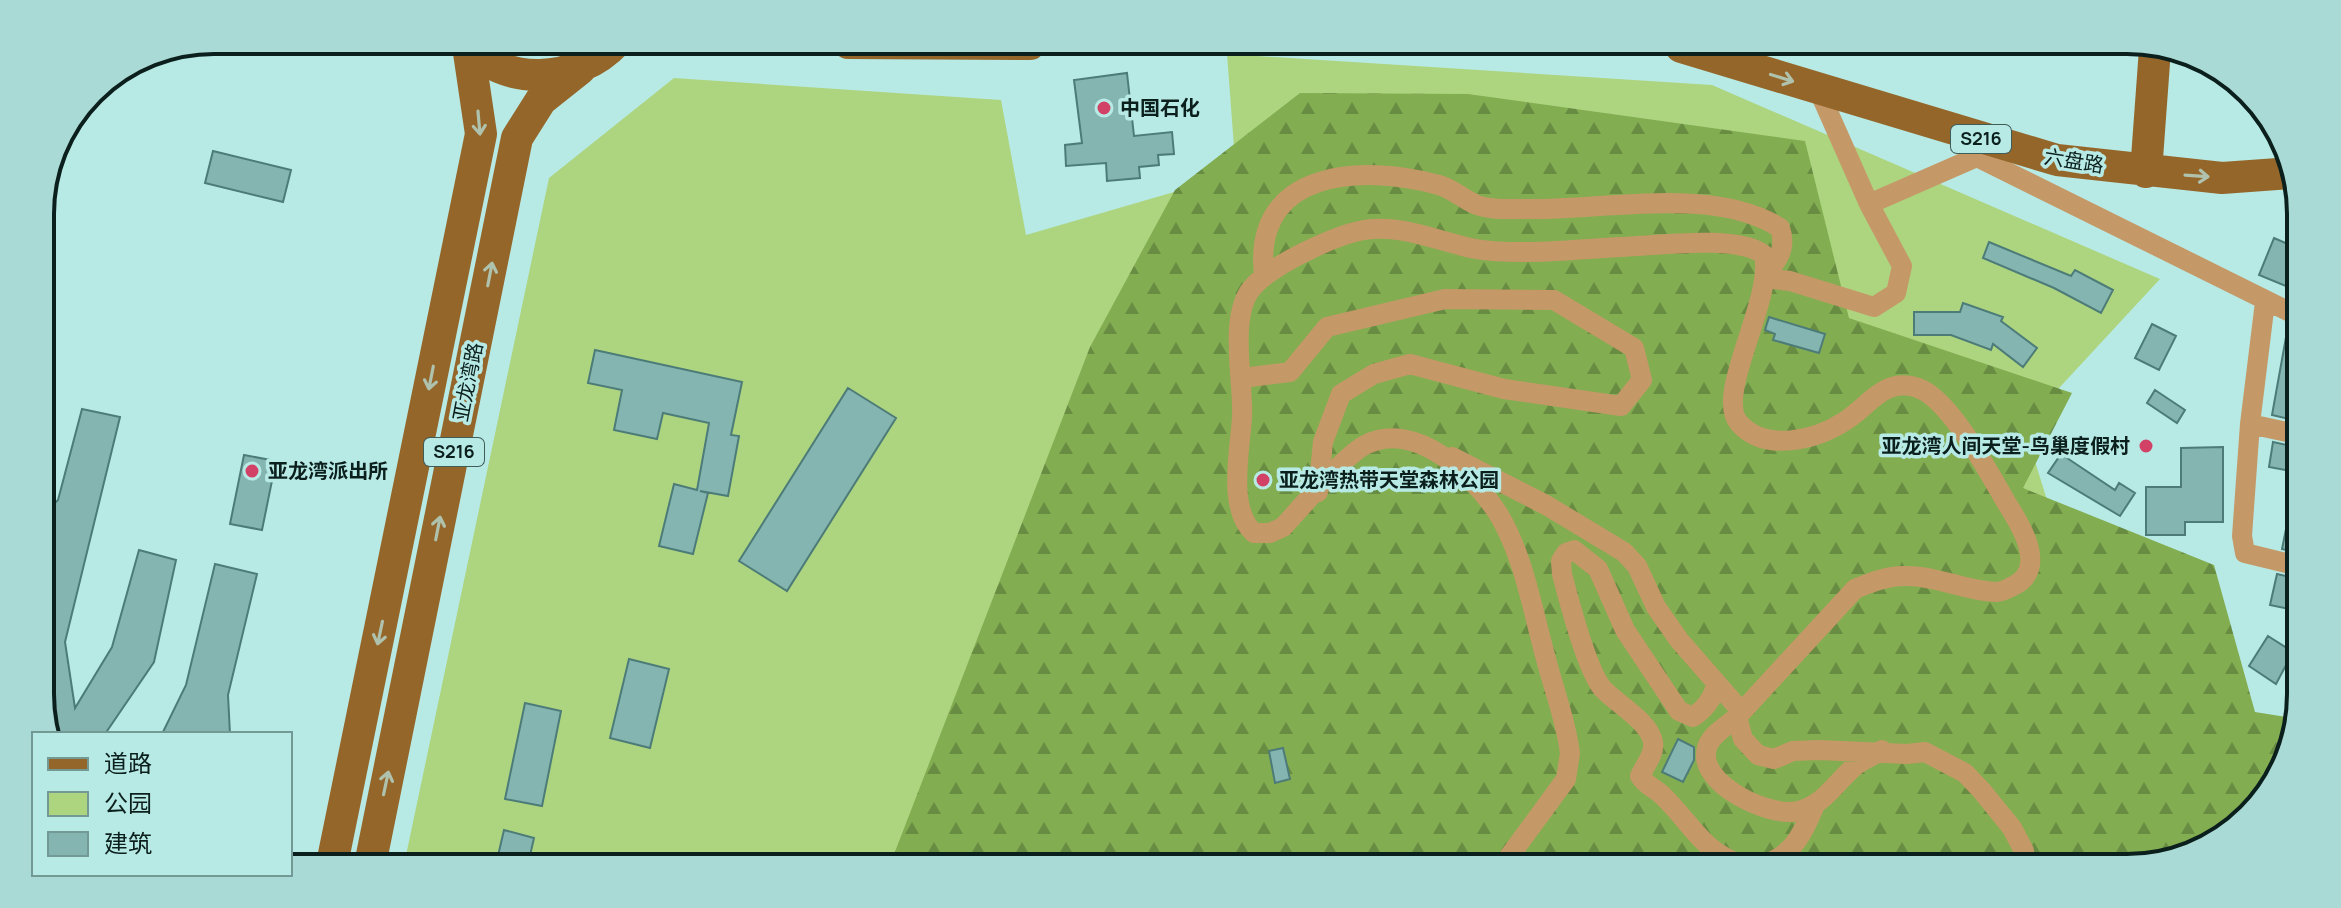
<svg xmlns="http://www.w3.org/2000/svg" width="2341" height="908" viewBox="0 0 2341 908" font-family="Manrope,'Noto Sans SC',sans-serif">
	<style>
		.green { fill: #add580 }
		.forest { fill: url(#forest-firs) }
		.building { fill: #84b5b1; stroke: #4d7c78; stroke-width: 2 }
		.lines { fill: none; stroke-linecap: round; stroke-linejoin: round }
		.street { stroke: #c59967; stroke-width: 20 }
		.primary { stroke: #95662a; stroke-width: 32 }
		.oneway { stroke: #aec2ad }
		.poi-dot { fill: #d14266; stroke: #b8eae5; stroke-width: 3 }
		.labels { text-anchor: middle; stroke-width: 7; stroke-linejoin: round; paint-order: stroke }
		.shield { fill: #b8eae5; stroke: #3f5c59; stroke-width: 2 }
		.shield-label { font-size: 18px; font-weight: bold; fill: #0b1f1d }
		.poi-label { font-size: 20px; font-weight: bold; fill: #0b1f1d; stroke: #b8eae5; text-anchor: start }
		.street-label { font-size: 20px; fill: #0b1f1d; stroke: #b8eae5 }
		.rim { fill: none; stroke: #0b1f1d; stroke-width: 4 }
	</style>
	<defs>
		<pattern id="forest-firs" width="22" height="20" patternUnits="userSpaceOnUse" patternTransform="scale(2)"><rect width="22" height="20" fill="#83ad51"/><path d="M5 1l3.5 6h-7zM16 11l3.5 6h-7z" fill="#698c43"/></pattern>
	</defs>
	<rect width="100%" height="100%" fill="#b8eae5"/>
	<path class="green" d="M1227 54 1712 85 2160 279 2024 426 2058 535 2233 832 2138 868 405 860 549 178 674 78 1001 100 1026 235 1236 174Z"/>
	<path class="forest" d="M1300 93 1468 94 1805 141 1849 318 2072 393 2023 488 2214 565 2255 712 2292 718V750L2233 832 2138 868 891 862 1090 347 1175 190Z"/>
	<path class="building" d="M1127 73 1134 136 1172 132 1174 154 1158 155 1159 165 1139 167 1140 178 1107 181 1106 163 1066 166 1065 145 1082 143 1074 80Z
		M213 151 291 170 283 202 205 183Z
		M2274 238 2299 249 2298 291 2259 275Z
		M1989 242 2071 276 2075 270 2113 290 2101 313 2054 288 1983 258Z
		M1963 303 2003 317 2001 321 2037 348 2023 367 1993 344 1991 350 1951 335H1914V312H1960Z
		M1769 317 1825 334 1819 353 1773 340 1775 334 1765 330Z
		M2152 324 2176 336 2159 370 2135 358Z
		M2288 326 2298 329 2297 400 2293 399 2289 419 2272 415Z
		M595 350 742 382 731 435 739 436 728 496 700 491 708 493 693 554 659 546 674 484 697 490 709 423 663 413 657 439 614 430 622 390 588 383Z
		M848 388 896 418 787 591 739 561Z
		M2155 390 2185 410 2177 423 2147 403Z
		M82 409 120 417 65 642 75 708 112 647 139 550 176 560 154 662 105 734H46L43 717 42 515 58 500Z
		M2273 442 2296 447V472L2269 467Z
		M2223 447V522H2185V535H2146V487H2181V448Z
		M2061 454 2115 490 2119 483 2135 493 2120 516 2048 473Z
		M244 455 276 461 262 530 230 524Z
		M2287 524 2295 525 2294 552 2282 549Z
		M215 564 257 574 228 695 230 734H162L186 685Z
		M2277 574 2294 578V610L2270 605Z
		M2268 636 2293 652 2276 684 2249 666Z
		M629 659 669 669 650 748 610 738Z
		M525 703 561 711 542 806 505 799Z
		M1678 739 1694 747V760L1683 782 1662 772Z
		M1283 748 1290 779 1275 783 1269 751Z
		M504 830 534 838 529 860H497Z"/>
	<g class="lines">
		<path class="street" d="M1818 89 1869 204 1988 152
			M1977 157 2298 316
			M1264 275C1252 169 1362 164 1439 185 1453 189 1464 200 1477 205 1490 210 1510 209 1525 209 1601 211 1714 185 1780 228 1787 248 1778 260 1765 275
			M1765 278 1790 281 1874 307 1896 293 1902 266 1869 204
			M2265 302 2250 424 2296 434
			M1242 378 1290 372 1327 327 1445 299 1554 300 1634 348 1642 380 1621 406 1504 389 1410 364 1374 374 1341 394 1323 442 1318 492
			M2250 424 2242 536 2245 553 2294 565
			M1452 457 1546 505 1624 552 1637 566 1656 607 1679 640 1741 711
			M1716 686C1712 700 1705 709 1693 717L1679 711 1625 630 1598 569 1574 550 1566 553 1561 561 1562 574C1569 601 1587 671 1603 689 1617 704 1650 722 1653 742 1655 754 1645 765 1640 776 1646 786 1655 788 1663 796 1693 825 1700 850 1744 866
			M1737 717C1727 726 1710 735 1707 748 1696 783 1769 818 1798 811 1823 806 1836 782 1855 766 1863 760 1873 756 1882 750
			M1503 865 1566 779 1570 753C1566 721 1554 690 1546 659 1533 612 1524 557 1499 515 1474 475 1415 419 1365 445 1344 456 1301 508 1283 527L1270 533H1254C1227 509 1240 451 1242 417 1244 383 1228 316 1252 288 1271 265 1335 235 1364 230 1405 224 1438 242 1476 249 1519 256 1578 249 1621 247 1655 246 1739 234 1764 255 1774 300 1714 395 1739 423 1765 453 1816 440 1845 421 1869 406 1885 376 1918 388 1950 399 1989 473 2006 502 2020 524 2049 569 2013 586 2007 589 2002 592 1996 592 1966 591 1937 576 1907 576 1889 575 1871 582 1855 589L1737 717 1743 739 1758 755 1774 759 1793 751 1819 750 1907 754 1925 752 1965 773 1982 791 2012 828 2024 851 2020 867
			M1756 866C1791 860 1802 835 1815 805"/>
		<path class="primary" d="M466 41C501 89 578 83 616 42
			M848 43 1030 44
			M1681 47 2057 160 2222 178 2291 173
			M2146 172 2155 49
			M333 859 481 134 468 46
			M371 860 517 138 541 100 580 69"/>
	</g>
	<defs><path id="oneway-shaft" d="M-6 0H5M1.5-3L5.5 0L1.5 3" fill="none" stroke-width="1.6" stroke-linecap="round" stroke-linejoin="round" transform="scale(2)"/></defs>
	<g class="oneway">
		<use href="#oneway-shaft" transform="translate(1782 78) rotate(17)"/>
		<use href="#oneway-shaft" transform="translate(479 123) rotate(85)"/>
		<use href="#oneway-shaft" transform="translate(2197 176) rotate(4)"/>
		<use href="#oneway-shaft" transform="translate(490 274) rotate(-79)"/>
		<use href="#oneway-shaft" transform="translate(431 378) rotate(101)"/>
		<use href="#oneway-shaft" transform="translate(438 528) rotate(-79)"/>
		<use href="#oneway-shaft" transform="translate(380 633) rotate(102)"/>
		<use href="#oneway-shaft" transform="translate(386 783) rotate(-78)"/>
	</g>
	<g class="poi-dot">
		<circle cx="1104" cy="108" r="8"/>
		<circle cx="2146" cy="446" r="8"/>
		<circle cx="252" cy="471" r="8"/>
		<circle cx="1263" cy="480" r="8"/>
	</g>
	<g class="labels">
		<g class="shield">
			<rect x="1951" y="125" width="60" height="28" rx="6"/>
			<rect x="424" y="438" width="60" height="28" rx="6"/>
		</g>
		<g class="shield-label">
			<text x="1981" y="145">S216</text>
			<text x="454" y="458">S216</text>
		</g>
		<g class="poi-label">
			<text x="1120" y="115">中国石化</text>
			<text x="2130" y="453" text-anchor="end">亚龙湾人间天堂-鸟巢度假村</text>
			<text x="268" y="478">亚龙湾派出所</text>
			<text x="1279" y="487">亚龙湾热带天堂森林公园</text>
		</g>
		<g class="street-label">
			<text transform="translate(2074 161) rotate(9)" y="7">六盘路</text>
			<text transform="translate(468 382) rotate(-79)" y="7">亚龙湾路</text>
		</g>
	</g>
	<path d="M0 0H2341V908H0ZM214 54H2127A160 160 0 0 1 2287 214V694A160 160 0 0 1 2127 854H214A160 160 0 0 1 54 694V214A160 160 0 0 1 214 54Z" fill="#aadad5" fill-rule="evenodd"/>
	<path class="rim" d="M214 54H2127A160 160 0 0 1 2287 214V694A160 160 0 0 1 2127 854H214A160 160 0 0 1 54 694V214A160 160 0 0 1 214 54Z"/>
	<rect x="32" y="732" width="260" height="144" fill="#b8eae5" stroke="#739995" stroke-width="2"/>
	<rect x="48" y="758" width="40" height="12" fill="#95662a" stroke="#739995" stroke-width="2"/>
	<text x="104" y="772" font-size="24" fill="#0b1f1d">道路</text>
	<rect x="48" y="792" width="40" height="24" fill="#add580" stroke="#739995" stroke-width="2"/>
	<text x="104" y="812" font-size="24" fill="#0b1f1d">公园</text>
	<rect x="48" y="832" width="40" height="24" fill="#84b5b1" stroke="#739995" stroke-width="2"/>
	<text x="104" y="852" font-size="24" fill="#0b1f1d">建筑</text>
</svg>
